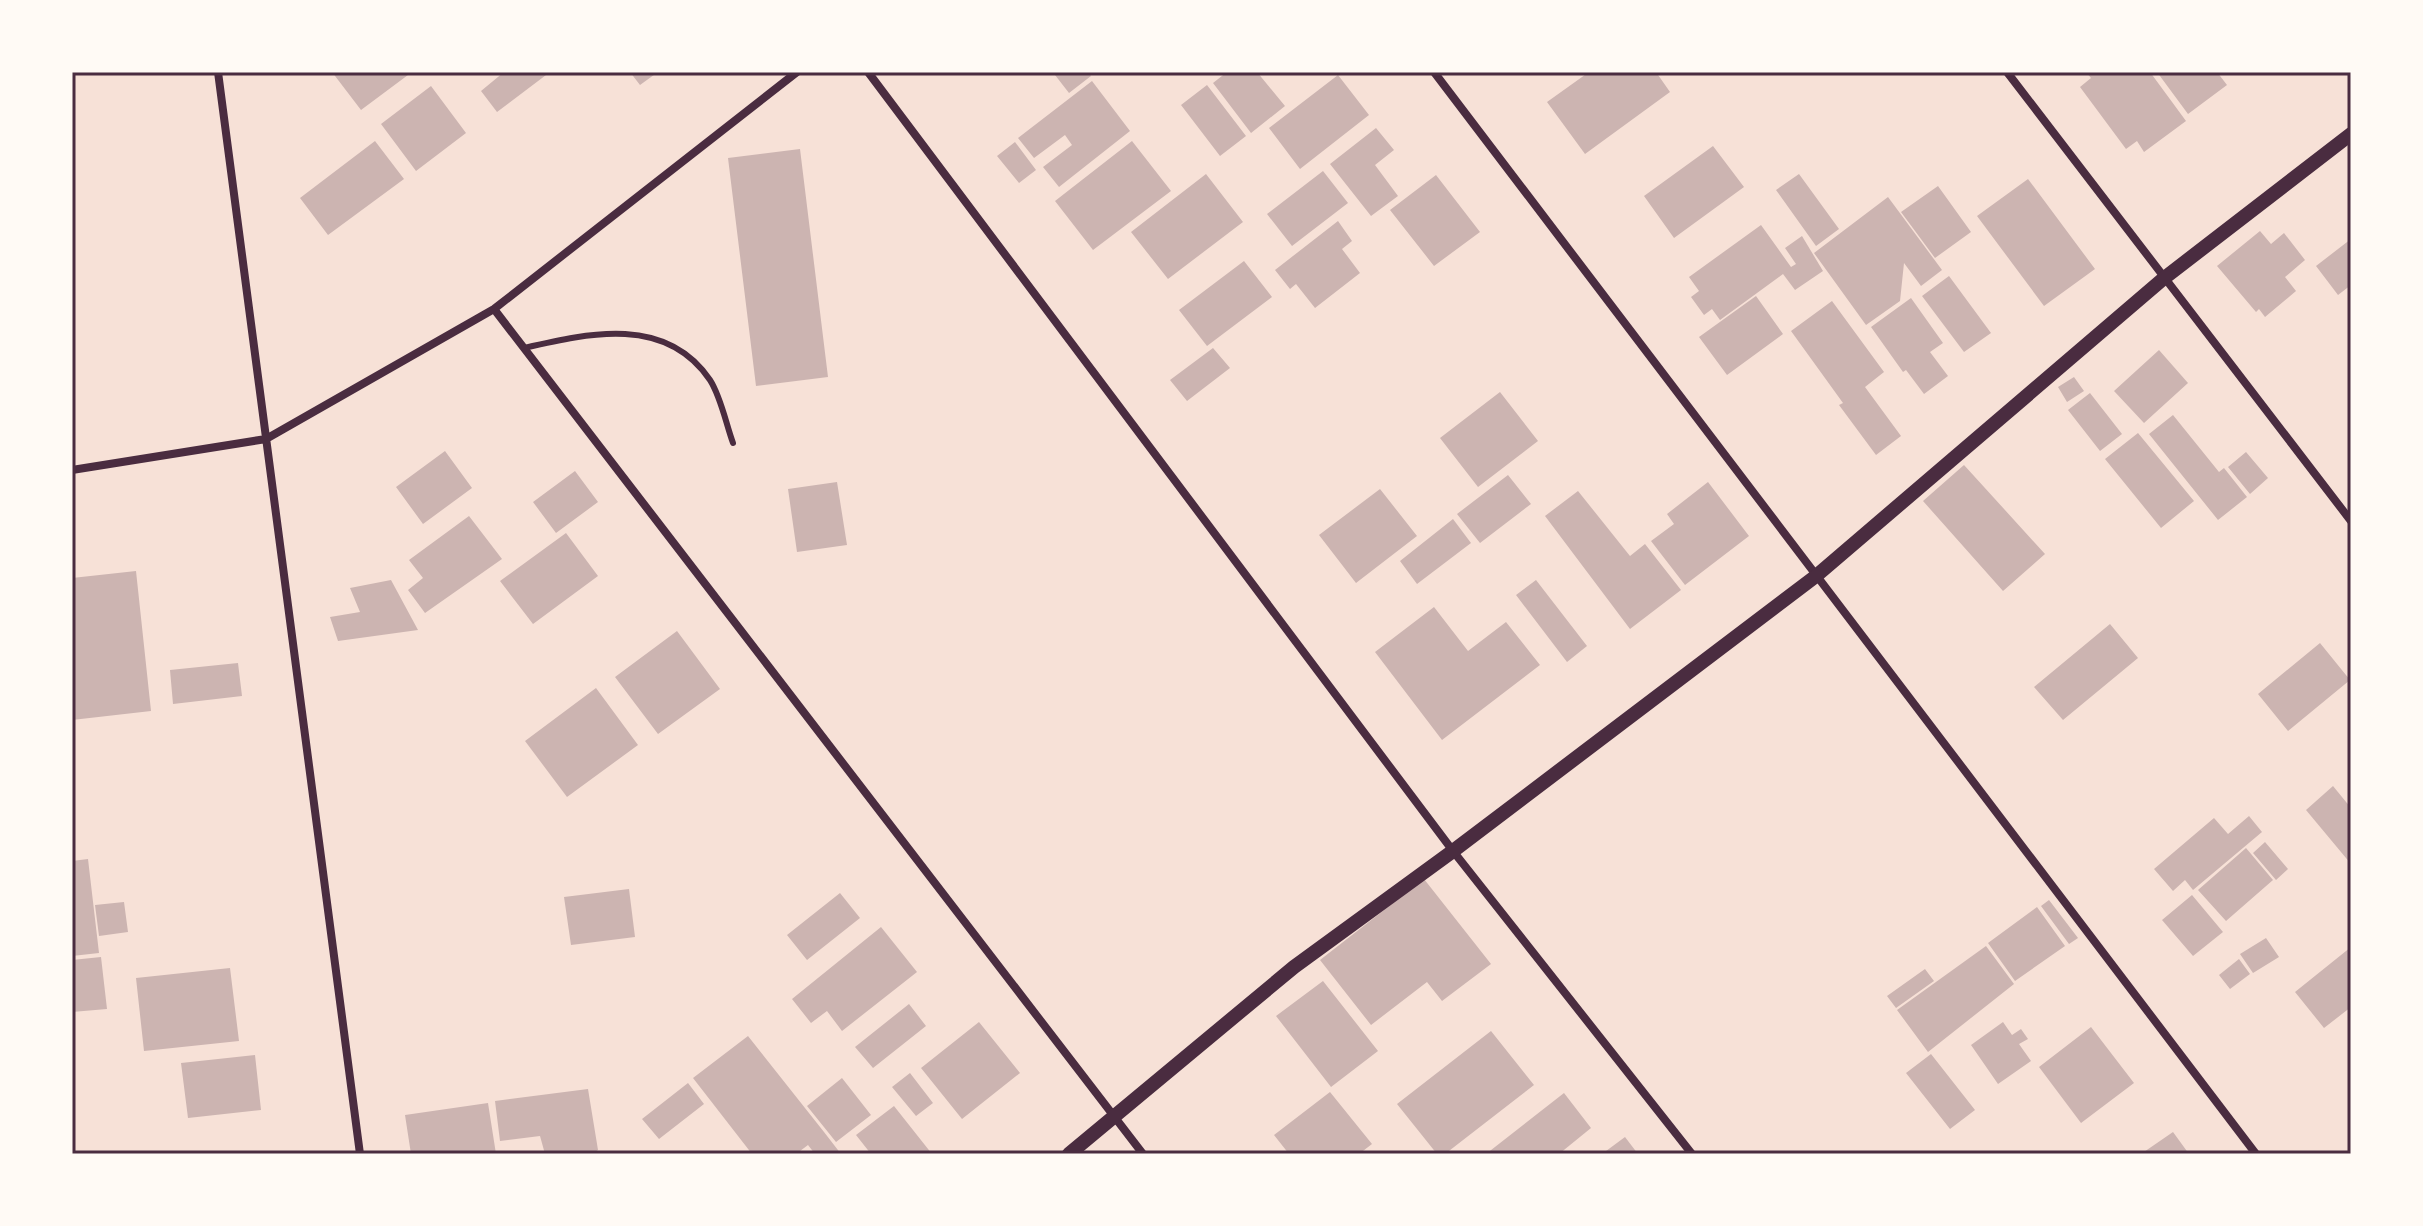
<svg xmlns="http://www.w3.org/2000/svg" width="2423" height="1226" viewBox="0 0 2423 1226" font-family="Cabin,sans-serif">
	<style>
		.building { fill: #ccb4b1 }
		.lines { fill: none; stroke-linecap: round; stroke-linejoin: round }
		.service { stroke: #4a2c40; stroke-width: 6 }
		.minor { stroke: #4a2c40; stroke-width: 8 }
		.tertiary { stroke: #4a2c40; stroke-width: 14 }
		.neatline { fill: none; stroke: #4a2c40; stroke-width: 3 }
	</style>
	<rect width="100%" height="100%" fill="#f7e1d7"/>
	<path class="building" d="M332 72H412L361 110Z
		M504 72H550L497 112 481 91Z
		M630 72H658L640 85Z
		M1060 72H1088L1091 76 1069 93 1055 75Z
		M1227 72H1257L1285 106 1251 133 1213 83Z
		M1589 72H1656L1670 92 1585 154 1547 102Z
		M2086 72H2150L2186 121 2144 152 2137 141 2126 149 2080 87 2091 78Z
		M2157 72H2217L2227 85 2188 114Z
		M1338 75 1369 115 1300 169 1269 128Z
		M1092 81 1130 131 1059 187 1043 167 1072 145 1065 135 1034 158 1018 138Z
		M1207 85 1246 136 1220 156 1181 105Z
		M431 86 466 133 416 171 381 124Z
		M1376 128 1394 150 1375 165 1398 196 1371 216 1330 164Z
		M375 141 404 179 328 235 300 198Z
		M1132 141 1171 191 1093 250 1055 201Z
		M1015 142 1036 170 1019 183 997 156Z
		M1713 146 1744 187 1674 238 1644 196Z
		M800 149 828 377 756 386 728 158Z
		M1323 171 1348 203 1292 246 1267 214Z
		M1206 174 1243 222 1168 279 1131 232Z
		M1799 174 1839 229 1816 246 1776 190Z
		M1436 175 1480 232 1434 266 1390 210Z
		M2028 179 2095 269 2044 306 1977 216Z
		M1938 186 1971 232 1935 258 1901 212Z
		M1888 197 1942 270 1921 286 1904 263 1900 301 1866 325 1814 253Z
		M1338 221 1352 241 1342 249 1360 273 1315 308 1296 284 1290 289 1275 270Z
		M1761 225 1791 267 1796 264 1785 248 1802 236 1823 271 1795 290 1783 274 1720 320 1712 309 1704 315 1691 297 1699 291 1689 277Z
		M2260 231 2271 244 2284 233 2305 260 2285 277 2296 291 2265 317 2259 309 2256 312 2217 266Z
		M2351 239V285L2338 295 2316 266Z
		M1244 261 1272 297 1207 346 1179 310Z
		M1949 276 1991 333 1964 352 1922 296Z
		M1756 296 1783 334 1727 375 1699 337Z
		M1911 298 1943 343 1930 352 1948 376 1924 394 1906 370 1903 372 1871 327Z
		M1832 301 1884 372 1865 387 1901 436 1876 455 1839 405 1843 403 1791 331Z
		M1213 348 1230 368 1187 401 1170 380Z
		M2159 350 2188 383 2144 423 2114 391Z
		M2074 377 2084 391 2067 402 2058 387Z
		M1500 392 1538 441 1478 487 1440 438Z
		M2090 393 2122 434 2100 451 2068 410Z
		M2173 415 2219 472 2224 468 2247 497 2218 520 2149 434Z
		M2138 433 2194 501 2161 528 2105 459Z
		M445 451 472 488 423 524 396 487Z
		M2246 452 2268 478 2250 494 2228 467Z
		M1964 465 2045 554 2003 591 1923 501Z
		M575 471 598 502 556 533 533 502Z
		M1508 475 1531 504 1480 543 1457 514Z
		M837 482 847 545 797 552 788 489Z
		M1708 482 1749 536 1685 585 1651 541 1674 524 1667 514Z
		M1380 489 1417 536 1356 583 1319 535Z
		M1578 491 1630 556 1645 544 1681 590 1630 629 1545 516Z
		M469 516 502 559 425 613 408 590 423 578 409 560Z
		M1453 519 1471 543 1417 584 1400 561Z
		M566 533 598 576 533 624 500 581Z
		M136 571 151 711 72 720V578Z
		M391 580 418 630 338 641 330 617 360 612 350 588Z
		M1536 580 1587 646 1567 662 1516 595Z
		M1434 607 1468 651 1506 622 1540 665 1442 740 1375 652Z
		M2110 624 2138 658 2063 720 2034 687Z
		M677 631 720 689 658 734 615 677Z
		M2320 643 2350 680 2288 731 2258 694Z
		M238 663 242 696 173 704 170 670Z
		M596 688 638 745 567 797 525 741Z
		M2333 786 2351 808V864L2306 810Z
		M2249 816 2262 832 2193 890 2185 880 2173 891 2154 869 2214 818 2228 834Z
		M2265 842 2288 869 2276 880 2253 853Z
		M2246 848 2273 880 2226 921 2198 890Z
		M88 859 99 953 72 956V861Z
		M1424 879 1491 964 1442 1001 1427 982 1371 1025 1320 960Z
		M629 889 635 937 571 945 564 897Z
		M840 893 860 918 807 960 787 935Z
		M2192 895 2223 932 2193 956 2162 920Z
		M2049 900 2078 938 2069 944 2041 906Z
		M124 902 128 932 99 936 95 905Z
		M2037 907 2065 946 2015 981 1988 943Z
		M881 927 917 972 842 1031 827 1011 811 1023 792 999Z
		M2266 938 2279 957 2253 973 2240 954Z
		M1986 946 2014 984 1928 1052 1897 1010Z
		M2351 947V1007L2324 1028 2295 992Z
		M101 957 107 1009 72 1012V960Z
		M2239 959 2250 974 2230 989 2219 975Z
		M230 968 239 1041 144 1051 136 978Z
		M1925 969 1934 981 1896 1008 1887 996Z
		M1323 981 1378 1051 1331 1087 1276 1016Z
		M909 1004 926 1026 873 1068 855 1047Z
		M979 1022 1020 1073 962 1119 921 1068Z
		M2003 1022 2012 1035 2021 1029 2028 1039 2019 1044 2031 1061 1998 1084 1971 1045Z
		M2091 1027 2134 1083 2081 1123 2039 1067Z
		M1491 1031 1534 1085 1445 1154H1437L1397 1104Z
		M748 1036 824 1132 841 1154H815L808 1145 796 1154H752L693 1078Z
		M1931 1054 1975 1110 1950 1129 1906 1073Z
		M255 1055 261 1110 188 1118 181 1063Z
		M910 1073 933 1103 916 1116 892 1087Z
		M842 1078 871 1115 836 1142 807 1106Z
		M688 1083 704 1104 659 1139 642 1119Z
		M588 1089 598 1150 592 1154H545L540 1136 500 1141 495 1101Z
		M1330 1092 1372 1144 1359 1154H1289L1274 1135Z
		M1564 1093 1591 1128 1559 1154H1486Z
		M488 1103 496 1154H411L405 1115Z
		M894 1106 932 1154H871L856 1135Z
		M2173 1132 2189 1154H2141Z
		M1625 1137 1638 1154H1602Z"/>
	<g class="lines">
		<path class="service" d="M524 348C589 333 666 315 710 380 721 397 726 424 733 443"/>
		<path class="minor" d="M218 72 360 1154
			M868 72 1453 851 1692 1154
			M1434 72 2256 1154
			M2007 72 2351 521
			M494 309 1143 1154
			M72 470 266 439 494 309 797 72"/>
		<path class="tertiary" d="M1069 1154 1294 967 1453 851 1816 576 2163 279 2351 134"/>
	</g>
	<rect width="2423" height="1226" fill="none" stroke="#fffaf5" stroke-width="148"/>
	<rect x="74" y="74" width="2275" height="1078" class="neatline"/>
</svg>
